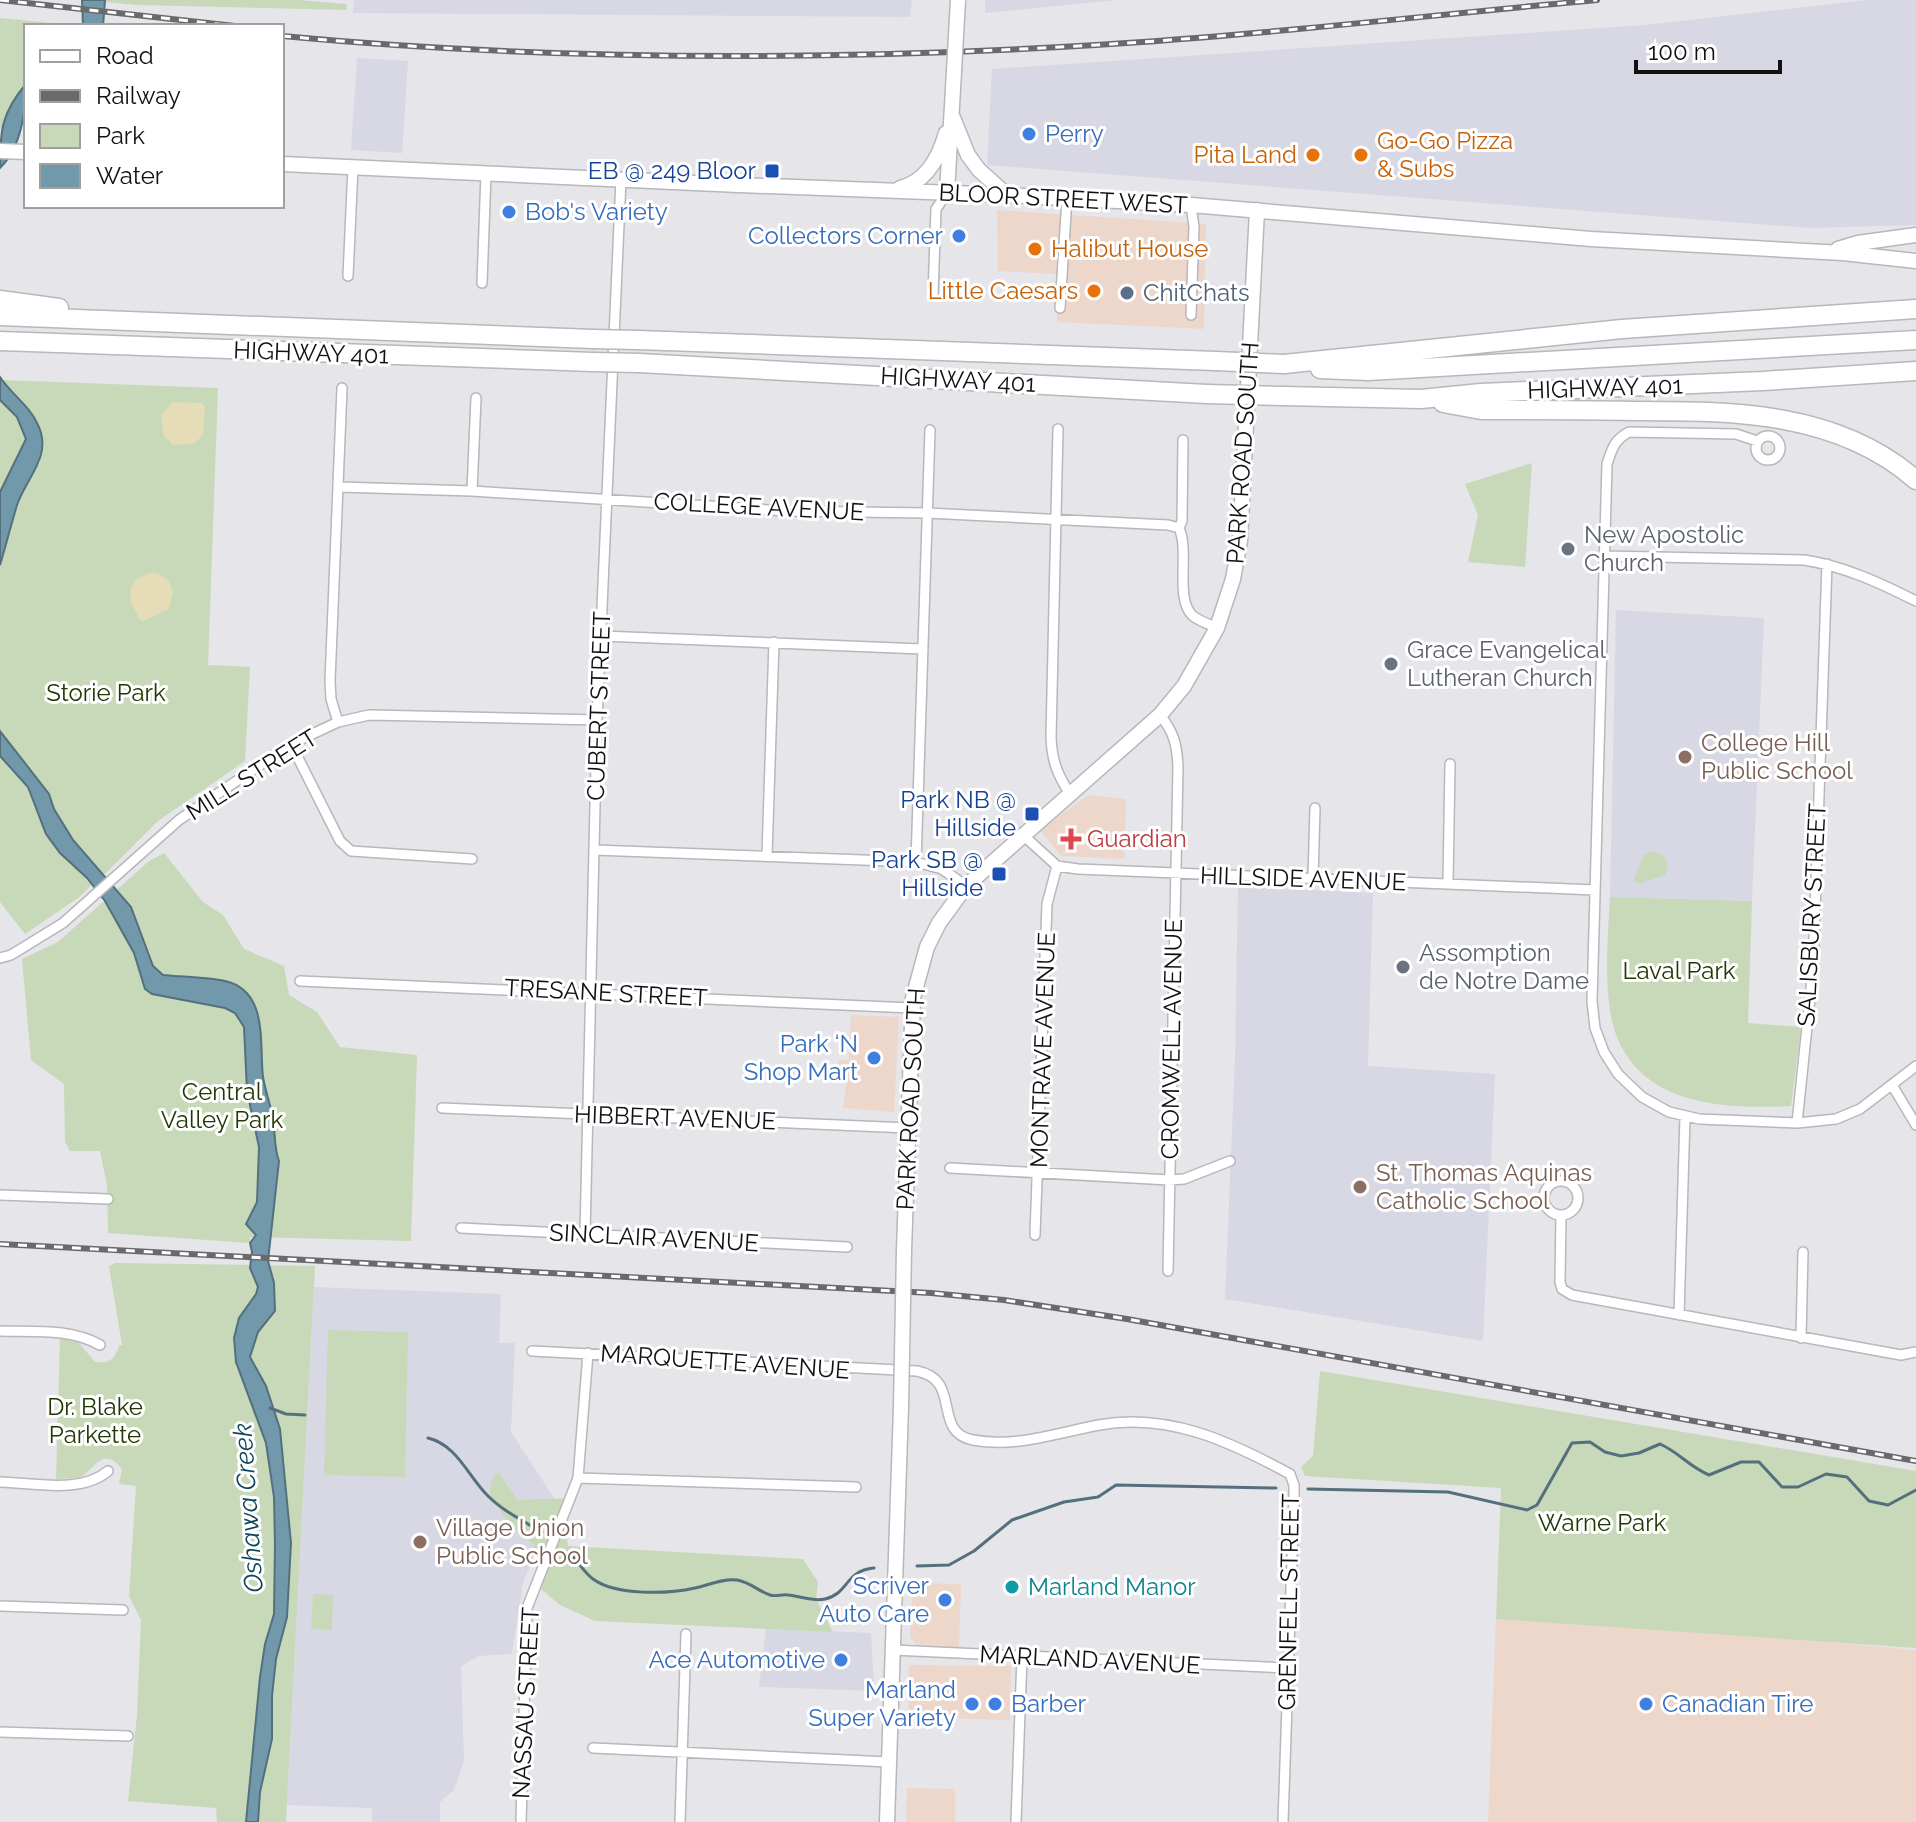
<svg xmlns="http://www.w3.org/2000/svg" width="1916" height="1822" viewBox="0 0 1916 1822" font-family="Raleway,sans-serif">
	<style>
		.commercial { fill: #edd7ca }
		.built { fill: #d8d8e4 }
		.green { fill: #c7d9b9 }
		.sand { fill: #e6dcb7 }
		.water { fill: #7199ab; stroke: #54707d; stroke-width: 2 }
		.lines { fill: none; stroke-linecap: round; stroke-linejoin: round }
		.stream { stroke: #54707d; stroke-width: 3 }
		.minor-casing { stroke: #b7b7bc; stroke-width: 12 }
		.secondary-casing { stroke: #b7b7bc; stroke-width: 17 }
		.motorway-casing { stroke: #b7b7bc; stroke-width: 21 }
		.minor { stroke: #fff; stroke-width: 9 }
		.secondary { stroke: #fff; stroke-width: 14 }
		.motorway { stroke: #fff; stroke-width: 18 }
		.rail-casing { stroke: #6a6a6d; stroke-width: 6 }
		.rail { stroke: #fff; stroke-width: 3; stroke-dasharray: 9; stroke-linecap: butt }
		.secondary-bridge-casing { stroke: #b7b7bc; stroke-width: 17; stroke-linecap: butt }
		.motorway-bridge-casing { stroke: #b7b7bc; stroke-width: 21; stroke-linecap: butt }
		.secondary-bridge { stroke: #fff; stroke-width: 14 }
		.motorway-bridge { stroke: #fff; stroke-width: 18 }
		.shop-dot { fill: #3f7fe0; stroke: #fff; stroke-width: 3 }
		.food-dot { fill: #e8710a; stroke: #fff; stroke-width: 3 }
		.transit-dot { fill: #1a4fb4; stroke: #fff; stroke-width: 3 }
		.service-dot { fill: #5c6f8a; stroke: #fff; stroke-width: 3 }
		.worship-dot { fill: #6b7280; stroke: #fff; stroke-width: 3 }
		.education-dot { fill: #8d6e63; stroke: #fff; stroke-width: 3 }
		.health-dot { fill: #e0444e; stroke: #fff; stroke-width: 3 }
		.culture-dot { fill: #0f9aa8; stroke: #fff; stroke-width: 3 }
		.labels { text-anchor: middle; stroke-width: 6; stroke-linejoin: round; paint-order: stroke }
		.shop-label { font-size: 24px; fill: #366cbe; stroke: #fff; text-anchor: end }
		.food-label { font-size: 24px; fill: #c56008; stroke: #fff; text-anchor: start }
		.transit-label { font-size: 24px; fill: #164399; stroke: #fff; text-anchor: end }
		.street-label { font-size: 24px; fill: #111112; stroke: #fff }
		.service-label { font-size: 24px; fill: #4e5e75; stroke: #fff; text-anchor: start }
		.worship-label { font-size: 24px; fill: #5b616d; stroke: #fff; text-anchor: start }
		.park-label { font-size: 24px; fill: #213803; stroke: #fff }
		.education-label { font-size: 24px; fill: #785e54; stroke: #fff; text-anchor: start }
		.health-label { font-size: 24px; fill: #be3a42; stroke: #fff; text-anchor: start }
		.culture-label { font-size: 24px; fill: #0d838f; stroke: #fff; text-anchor: start }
		.water-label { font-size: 26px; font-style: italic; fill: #0d465a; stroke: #fff }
	</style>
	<rect width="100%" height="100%" fill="#e5e5ea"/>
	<path class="commercial" d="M997 210 1206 224 1204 329 1057 322V274L998 271Z
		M1088 795 1126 799 1124 859 1061 856 1040 830Z
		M851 1015 899 1017 894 1112 843 1108 847 1079 838 1077 839 1060H849Z
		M913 1583 961 1584 959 1648 917 1645 910 1637Z
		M1496 1619 1786 1638 1916 1650V1822H1488Z
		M909 1665 1011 1666 1010 1720 908 1717Z
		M907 1788 955 1789V1822H906Z"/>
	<path class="built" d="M354 0H912L910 17 353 13Z
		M985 0H1118L985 13Z
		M1867 0H1916V225L1809 228 987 165 992 69 1645 25Z
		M357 58 408 61 402 153 351 150Z
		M1616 610 1764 618 1752 901 1610 897Z
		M1238 886 1373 893 1368 1066 1495 1074 1483 1341 1225 1299 1235 1058Z
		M314 1287 501 1294 499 1343H515L511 1432 556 1501 523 1583 512 1654 479 1656 461 1666 464 1761 454 1790 440 1802V1822H372V1808L287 1805Z
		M766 1629 871 1633 874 1691 759 1687Z"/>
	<path class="green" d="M105 0H299L346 4 347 10 137 5 105 2Z
		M0 18 83 26H26V84L19 93 0 130Z
		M2 380 218 388 208 665 250 667 245 761 158 821 104 875 73 840 54 809 49 794 0 731V565L18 502 40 462V429L29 409Z
		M0 400 17 417 26 439 0 492Z
		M1532 463 1525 567 1468 562 1478 515 1465 484Z
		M0 756 28 787 34 807 92 885 78 898 25 934 0 902Z
		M1651 851C1666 853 1670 861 1665 875L1639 884 1634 880 1643 855Z
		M164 853 203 902 223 915 244 949 284 966 289 995 317 1012 340 1047 417 1055 411 1241 250 1237V1243L108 1233 107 1186 100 1151H70L65 1142 64 1084 31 1060 22 959 58 942 148 862Z
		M1610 897 1752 901 1748 1023 1801 1027 1791 1106C1728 1109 1645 1107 1617 1037 1602 1001 1608 936 1610 897Z
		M115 1263 315 1266 286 1822H217L216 1808 128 1801 137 1715 141 1620 129 1596 136 1486 119 1484 122 1469C102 1444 95 1470 79 1478L56 1479 60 1338 79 1343 95 1362C109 1364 116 1359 119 1345H122L109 1266Z
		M328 1330 408 1332 405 1477 324 1475Z
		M1320 1371 1916 1471V1648L1496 1619 1501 1488 1305 1476 1301 1467 1313 1456Z
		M498 1472 518 1500 570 1498 563 1512 568 1546 803 1559 818 1582 816 1599 833 1632 595 1621 560 1605 542 1590 534 1546 508 1522 489 1495 492 1479Z
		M313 1594 333 1595 332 1630 311 1629Z"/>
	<path class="sand" d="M172 402 202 403 205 407 203 435 194 444 173 445 164 436 161 415Z
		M150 573H157L168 580 173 591 169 609 144 621 140 620 131 602 130 591 135 580Z"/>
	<path class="water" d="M82 0H105L103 26H83Z
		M26 84C26 111 21 148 0 168 0 132 1 113 26 84Z
		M0 377C11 394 30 406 38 425 53 456 26 478 17 505 11 525 6 545 0 565V492L26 439 17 417 0 400Z
		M0 731 49 794 54 809 73 840 131 907 153 966 163 975C183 977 206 977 225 981 269 991 259 1044 263 1077 265 1089 269 1101 272 1113 276 1130 273 1145 279 1161L268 1261 274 1283 275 1311 258 1332 250 1357 266 1386 280 1429 291 1543 287 1617 276 1659 272 1696V1739L260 1792 258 1822H246L260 1677 265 1644 274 1614 275 1543 274 1497 266 1443 236 1362 234 1338 239 1318 256 1294 258 1287 250 1268 252 1252 250 1243 256 1235 246 1224 257 1202 259 1147 247 1091 244 1027 235 1013 225 1008 152 994 145 989 134 953 105 901 87 878 60 853 46 834 28 787 0 756Z"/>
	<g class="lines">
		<path class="stream" d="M270 1408 286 1414 305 1415
			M428 1438C457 1445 468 1476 488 1496 503 1511 523 1521 542 1532
			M1308 1489 1448 1492 1527 1510 1537 1505 1572 1443 1590 1442 1605 1452 1621 1456 1639 1453 1660 1444C1680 1453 1688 1466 1709 1475L1741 1462H1759L1782 1487H1798L1826 1474 1847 1477 1869 1501 1888 1505 1916 1490
			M568 1552C578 1560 583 1572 593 1579 616 1596 668 1594 695 1588 709 1585 723 1578 737 1580 750 1582 758 1591 770 1595 776 1597 782 1594 788 1595 800 1596 813 1602 825 1599 850 1593 844 1571 874 1568
			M917 1566 949 1565 974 1551 1012 1520 1064 1502 1098 1497 1116 1485 1276 1488"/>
		<defs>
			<path id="minor" d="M1191 205 1194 227 1191 315
				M348 276 353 167
				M482 283 486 174
				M933 295 936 209 947 193
				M1060 308 1067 198
				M1058 429 1051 737C1052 761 1057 774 1070 794
				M1756 448a12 12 0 1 1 24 0a12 12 0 1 1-24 0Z
				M1183 440 1182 521 1179 528C1190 552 1174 599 1193 616 1199 621 1209 624 1217 628
				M1757 441 1736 434 1629 432C1614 440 1612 449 1607 464L1592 1001 1595 1028 1604 1052 1618 1074 1642 1097 1669 1112 1699 1119 1797 1123 1836 1119 1860 1109 1916 1066
				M339 487 472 491 786 511 927 513 1168 525 1179 528
				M472 491 476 398
				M1606 556 1804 560C1844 566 1880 583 1916 601
				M602 636 922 649
				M1160 715C1174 732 1177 745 1178 767L1168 1271
				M338 722 331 699 330 681 342 388
				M291 744 340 841 351 851 472 859
				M1023 835 1057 866 1078 869 1595 890
				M594 850 916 862 942 869 966 886
				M767 855 774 642
				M916 862 930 430
				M1313 879 1315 808
				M1448 883 1450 764
				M0 958 11 955 63 923 179 820 266 761 291 744 338 722 369 715 597 720
				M300 981 912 1008
				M1892 1085 1916 1125
				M442 1108 908 1128
				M1797 1123 1813 969 1827 564
				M950 1168 1169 1180 1184 1179 1230 1161
				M1544 1198a17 17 0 1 1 34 0a17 17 0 1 1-34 0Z
				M0 1195 108 1199
				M1561 1215 1560 1282 1562 1289 1572 1295 1901 1355 1916 1352
				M461 1228 847 1247
				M585 1234 597 720 621 179
				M1035 1235 1047 904 1057 866
				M1679 1315 1685 1117
				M0 1331C33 1332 71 1328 100 1345
				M1801 1338 1803 1252
				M532 1351 917 1371C963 1380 931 1432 973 1440 1016 1448 1057 1433 1099 1425 1168 1412 1231 1442 1290 1474L1294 1485V1500L1283 1822
				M578 1478 856 1487
				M0 1482C34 1483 81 1494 108 1471
				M0 1606 123 1610
				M893 1650 1288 1668
				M0 1732 128 1736
				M593 1748 889 1762
				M521 1822 527 1608 578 1478 588 1353
				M680 1822 686 1634
				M1016 1822 1022 1656"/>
			<path id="secondary" d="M953 118 968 155 979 170 1007 195
				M0 151 26 152
				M282 164 739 185 1007 195 1191 205 1591 239 1843 253 1916 261
				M900 188C926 182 939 158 946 133
				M947 193 954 71
				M1838 249 1858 243 1916 235
				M904 1250 913 998 927 947 939 923 966 886 1160 715 1184 686 1217 628 1233 579 1240 541 1257 210
				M887 1822 901 1407"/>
			<path id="motorway" d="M0 300 59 308
				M0 316 593 339
				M638 340 1216 361
				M0 341 593 362
				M639 363 1207 394
				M1284 364 1622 329 1916 309
				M1320 369 1368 371 1916 340
				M1283 396 1421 399 1481 393 1763 381 1916 371
				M1443 403 1481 410C1532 410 1582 410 1633 411 1733 411 1837 411 1916 480"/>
		</defs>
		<use href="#minor" class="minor-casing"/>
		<use href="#secondary" class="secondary-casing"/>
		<use href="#motorway" class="motorway-casing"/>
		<use href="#minor" class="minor"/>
		<use href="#secondary" class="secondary"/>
		<use href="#motorway" class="motorway"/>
		<defs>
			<path id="rail" d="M0 0 235 26
				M282 36C553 61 824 61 1096 45 1263 35 1430 15 1597 0
				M0 1244 931 1293 1004 1300 1127 1319 1916 1461"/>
		</defs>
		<use href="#rail" class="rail-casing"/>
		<use href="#rail" class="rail"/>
		<defs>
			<path id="secondary-bridge" d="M954 71 958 0
				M901 1407 904 1250"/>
			<path id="motorway-bridge" d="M593 339 638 340
				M1216 361 1284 364
				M593 362 639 363
				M1207 394 1283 396"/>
		</defs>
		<use href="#secondary-bridge" class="secondary-bridge-casing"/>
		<use href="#motorway-bridge" class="motorway-bridge-casing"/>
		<use href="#secondary-bridge" class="secondary-bridge"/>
		<use href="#motorway-bridge" class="motorway-bridge"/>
	</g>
	<g class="shop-dot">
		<circle cx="1029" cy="134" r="8"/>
		<circle cx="509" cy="212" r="8"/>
		<circle cx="959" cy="236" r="8"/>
		<circle cx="874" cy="1058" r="8"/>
		<circle cx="945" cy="1600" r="8"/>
		<circle cx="841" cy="1660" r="8"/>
		<circle cx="972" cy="1704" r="8"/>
		<circle cx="995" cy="1704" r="8"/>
		<circle cx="1646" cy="1704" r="8"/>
	</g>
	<g class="food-dot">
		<circle cx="1313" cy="155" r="8"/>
		<circle cx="1361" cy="155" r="8"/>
		<circle cx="1035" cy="249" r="8"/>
		<circle cx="1094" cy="291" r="8"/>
	</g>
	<g class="transit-dot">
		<rect x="764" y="163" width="16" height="16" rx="4"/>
		<rect x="1024" y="806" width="16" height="16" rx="4"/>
		<rect x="991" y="866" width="16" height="16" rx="4"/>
	</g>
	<circle class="service-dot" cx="1127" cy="293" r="8"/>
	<g class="worship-dot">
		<circle cx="1568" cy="549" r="8"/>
		<circle cx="1391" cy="664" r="8"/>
		<circle cx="1403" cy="967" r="8"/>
	</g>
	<g class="education-dot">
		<circle cx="1685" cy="757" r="8"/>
		<circle cx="1360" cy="1187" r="8"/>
		<circle cx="420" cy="1542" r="8"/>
	</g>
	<path class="health-dot" d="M1067 827h8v8h8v8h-8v8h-8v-8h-8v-8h8z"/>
	<circle class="culture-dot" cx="1012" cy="1587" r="8"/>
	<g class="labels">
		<g class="shop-label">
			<text x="1045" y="142" text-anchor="start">Perry</text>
			<text x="525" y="220" text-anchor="start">Bob's Variety</text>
			<text x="943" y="244">Collectors Corner</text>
			<text x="858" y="1052">Park ‘N<tspan x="858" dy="28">Shop Mart</tspan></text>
			<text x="929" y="1594">Scriver<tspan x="929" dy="28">Auto Care</tspan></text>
			<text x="825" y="1668">Ace Automotive</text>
			<text x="956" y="1698">Marland<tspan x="956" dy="28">Super Variety</tspan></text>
			<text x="1011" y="1712" text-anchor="start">Barber</text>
			<text x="1662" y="1712" text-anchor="start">Canadian Tire</text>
		</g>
		<g class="food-label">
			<text x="1377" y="149">Go-Go Pizza<tspan x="1377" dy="28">&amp; Subs</tspan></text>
			<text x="1297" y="163" text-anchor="end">Pita Land</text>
			<text x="1051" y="257">Halibut House</text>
			<text x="1078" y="299" text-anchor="end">Little Caesars</text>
		</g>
		<g class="transit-label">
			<text x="756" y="179">EB @ 249 Bloor</text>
			<text x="1016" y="808">Park NB @<tspan x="1016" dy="28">Hillside</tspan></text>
			<text x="983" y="868">Park SB @<tspan x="983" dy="28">Hillside</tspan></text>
		</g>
		<g class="street-label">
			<text transform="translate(1063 199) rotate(3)" y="8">BLOOR STREET WEST</text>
			<text transform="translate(311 353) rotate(2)" y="8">HIGHWAY 401</text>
			<text transform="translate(958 380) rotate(3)" y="8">HIGHWAY 401</text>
			<text transform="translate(1605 388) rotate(-2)" y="8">HIGHWAY 401</text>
			<text transform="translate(1243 453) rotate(-86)" y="8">PARK ROAD SOUTH</text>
			<text transform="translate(759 507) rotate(3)" y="8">COLLEGE AVENUE</text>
			<text transform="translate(599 706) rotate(-88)" y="8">CUBERT STREET</text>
			<text transform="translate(252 775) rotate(-32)" y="8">MILL STREET</text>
			<text transform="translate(1303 879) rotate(2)" y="8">HILLSIDE AVENUE</text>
			<text transform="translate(1812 915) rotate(-87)" y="8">SALISBURY STREET</text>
			<text transform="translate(606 993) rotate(3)" y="8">TRESANE STREET</text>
			<text transform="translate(1172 1039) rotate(-89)" y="8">CROMWELL AVENUE</text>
			<text transform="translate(1043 1050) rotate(-88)" y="8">MONTRAVE AVENUE</text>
			<text transform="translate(911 1099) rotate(-87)" y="8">PARK ROAD SOUTH</text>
			<text transform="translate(675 1118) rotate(2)" y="8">HIBBERT AVENUE</text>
			<text transform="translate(654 1238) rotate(3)" y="8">SINCLAIR AVENUE</text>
			<text transform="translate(725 1362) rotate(4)" y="8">MARQUETTE AVENUE</text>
			<text transform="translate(1289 1602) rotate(-89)" y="8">GRENFELL STREET</text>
			<text transform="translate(1090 1660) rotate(3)" y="8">MARLAND AVENUE</text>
			<text transform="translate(526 1703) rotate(-87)" y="8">NASSAU STREET</text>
		</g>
		<g class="service-label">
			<text x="1143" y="301">ChitChats</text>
		</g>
		<g class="worship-label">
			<text x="1584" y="543">New Apostolic<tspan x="1584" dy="28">Church</tspan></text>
			<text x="1407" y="658">Grace Evangelical<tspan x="1407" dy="28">Lutheran Church</tspan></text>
			<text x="1419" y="961">Assomption<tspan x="1419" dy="28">de Notre Dame</tspan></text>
		</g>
		<g class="park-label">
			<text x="106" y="701">Storie Park</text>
			<text x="1679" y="979">Laval Park</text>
			<text x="222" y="1100">Central<tspan x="222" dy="28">Valley Park</tspan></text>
			<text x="95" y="1415">Dr. Blake<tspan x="95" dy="28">Parkette</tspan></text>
			<text x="1602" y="1531">Warne Park</text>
		</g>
		<g class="education-label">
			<text x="1701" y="751">College Hill<tspan x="1701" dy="28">Public School</tspan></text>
			<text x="1376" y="1181">St. Thomas Aquinas<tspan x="1376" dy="28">Catholic School</tspan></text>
			<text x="436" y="1536">Village Union<tspan x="436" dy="28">Public School</tspan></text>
		</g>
		<g class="health-label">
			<text x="1087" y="847">Guardian</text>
		</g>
		<g class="culture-label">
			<text x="1028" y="1595">Marland Manor</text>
		</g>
		<g class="water-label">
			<text transform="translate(248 1508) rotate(-94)" y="9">Oshawa Creek</text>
		</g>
	</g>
	<rect x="24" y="24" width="260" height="184" fill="#ffffff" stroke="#a0a0a0" stroke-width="2"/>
	<rect x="40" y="50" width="40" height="12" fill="#ffffff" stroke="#a0a0a0" stroke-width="2"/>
	<text x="96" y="64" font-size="24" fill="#111112">Road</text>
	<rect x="40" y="90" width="40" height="12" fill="#6a6a6d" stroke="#a0a0a0" stroke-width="2"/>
	<text x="96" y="104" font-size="24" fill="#111112">Railway</text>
	<rect x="40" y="124" width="40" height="24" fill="#c7d9b9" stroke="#a0a0a0" stroke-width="2"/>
	<text x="96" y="144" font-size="24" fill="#111112">Park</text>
	<rect x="40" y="164" width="40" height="24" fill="#7199ab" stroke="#a0a0a0" stroke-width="2"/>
	<text x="96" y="184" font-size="24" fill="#111112">Water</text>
	<path d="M1636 60v12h144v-12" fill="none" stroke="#111112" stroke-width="4"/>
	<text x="1648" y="60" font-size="24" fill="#111112" stroke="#ffffff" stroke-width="6" paint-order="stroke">100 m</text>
</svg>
